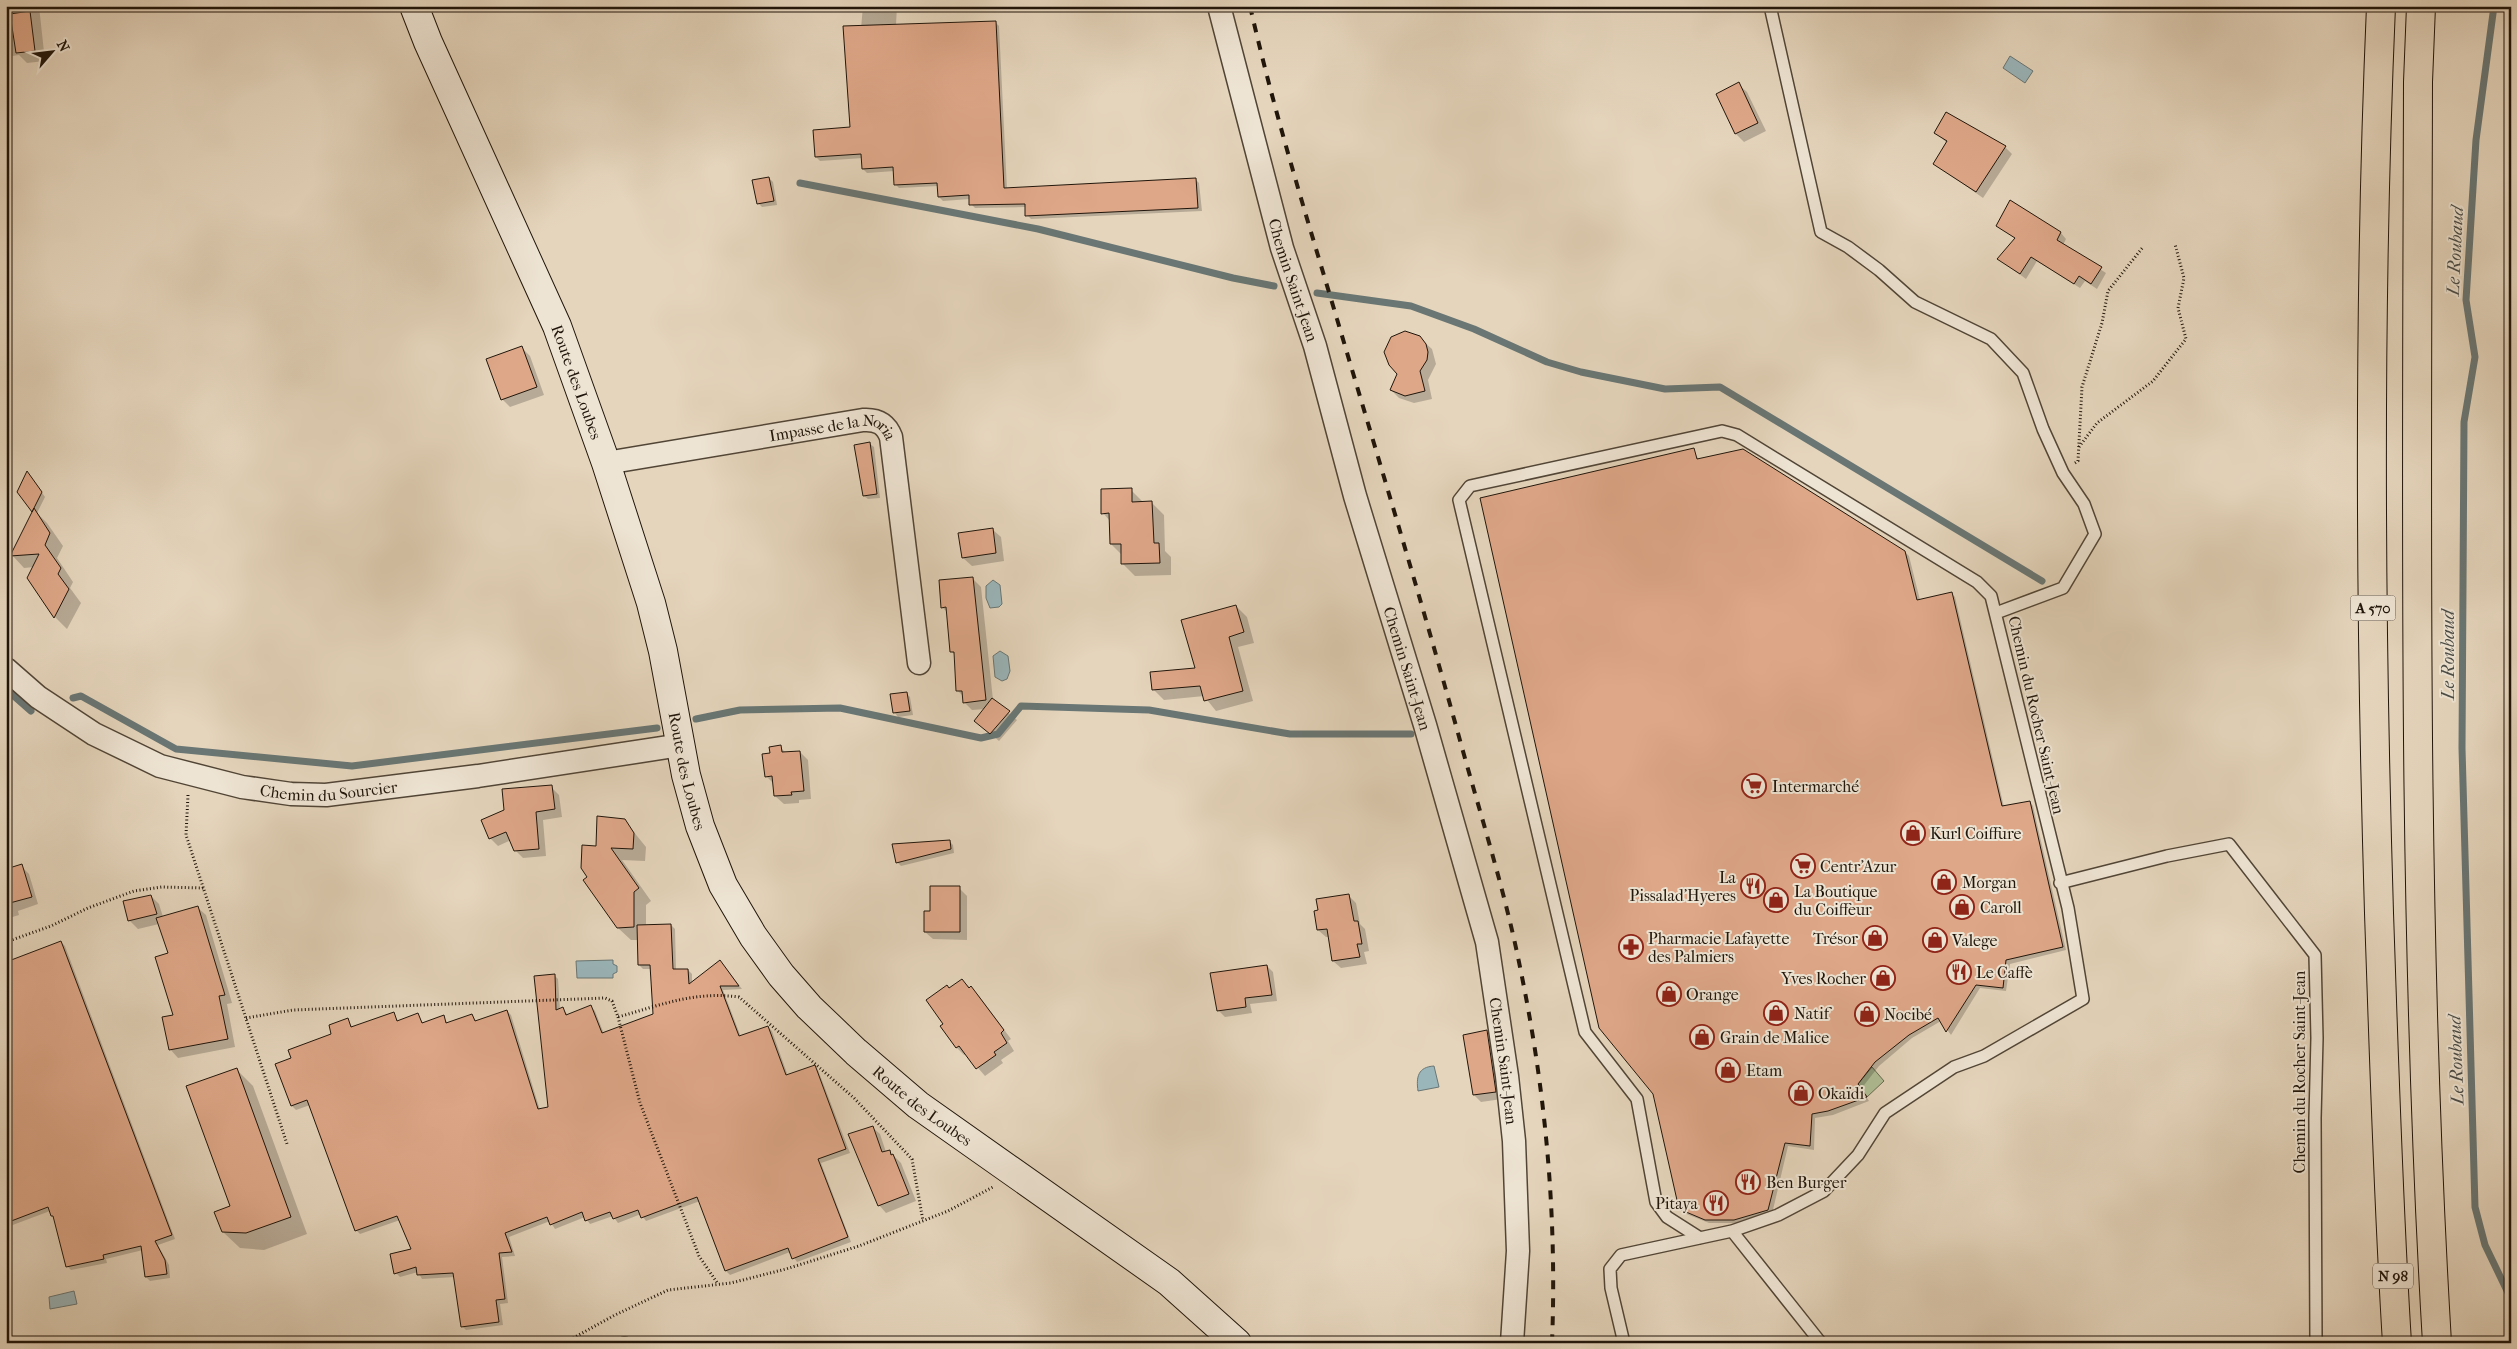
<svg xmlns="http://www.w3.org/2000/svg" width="2517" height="1349" viewBox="0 0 2517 1349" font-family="'IM FELL French Canon',serif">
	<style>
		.green { fill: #afbe95; stroke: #686a50 }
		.water { fill: #9ab6bb; stroke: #697674 }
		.shadow { fill: #0003 }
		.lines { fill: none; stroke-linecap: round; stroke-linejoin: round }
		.stream { stroke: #697674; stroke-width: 7 }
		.building { fill: #dea788; stroke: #20150a }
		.lane-casing { stroke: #514536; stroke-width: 14 }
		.street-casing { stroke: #514536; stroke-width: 25 }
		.secondary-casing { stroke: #20150a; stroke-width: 30 }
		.highway-casing { stroke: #20150a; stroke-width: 30 }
		.path { stroke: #20150a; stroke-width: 3; stroke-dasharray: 1 2.5; stroke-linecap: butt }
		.lane { stroke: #eee4d3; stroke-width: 11 }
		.street { stroke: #eee4d3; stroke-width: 22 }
		.secondary { stroke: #eee4d3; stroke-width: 28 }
		.highway { stroke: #e5d5bc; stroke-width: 28 }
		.rail { stroke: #20150a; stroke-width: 4; stroke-dasharray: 9 9; stroke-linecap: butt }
		.labels { text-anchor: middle; stroke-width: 4; stroke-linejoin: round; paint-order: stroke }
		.shield { fill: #eee4d3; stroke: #5e5346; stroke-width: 1 }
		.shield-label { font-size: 15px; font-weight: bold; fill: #20150a }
		.street-label { font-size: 16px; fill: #20150a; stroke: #eee4d3 }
		.poi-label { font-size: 16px; fill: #20150a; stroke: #eee4d3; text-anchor: start }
		.water-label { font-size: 18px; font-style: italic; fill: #4b4d48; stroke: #eee4d3 }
	</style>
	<rect width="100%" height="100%" fill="#e5d5bc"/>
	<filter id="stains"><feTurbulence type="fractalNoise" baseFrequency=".004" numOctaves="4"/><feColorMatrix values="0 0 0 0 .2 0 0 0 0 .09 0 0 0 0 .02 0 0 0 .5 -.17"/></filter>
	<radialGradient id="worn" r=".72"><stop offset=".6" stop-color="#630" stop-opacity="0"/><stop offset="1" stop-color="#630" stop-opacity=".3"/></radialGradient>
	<path class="green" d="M1872 1067 1884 1081 1867 1097 1858 1084Z"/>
	<path class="water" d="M2010 56 2033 71 2025 83 2003 68Z
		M993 580 1000 585 1002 604 999 607 990 608 986 598V586Z
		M1000 651 1008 656 1010 671 1007 679 1002 681 995 677 993 656Z
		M613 960V964L617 966V972L613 974V978H577L576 961Z
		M1434 1066 1439 1087 1418 1091C1416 1077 1418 1067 1434 1066Z
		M74 1291 77 1304 50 1309 49 1297Z"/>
	<path class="shadow" d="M6 6H39L45 61 27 63 19 55 6 57Z
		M863 6H897L896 25 995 22 999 26 1007 189 1195 179 1199 183 1202 211 1031 219 1027 215 1026 207 975 208 971 204 970 199 943 201 939 197 938 186 899 188 895 184V171L867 173 863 169V158L820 161 816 157 852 129Z
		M1738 84 1747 92 1766 131 1744 142 1736 134Z
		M1946 114 2005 147 2012 154 1983 198 1935 164 1947 143 1936 133Z
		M769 178 773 182 777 205 762 207 758 203Z
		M2011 202 2061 233 2066 239 2063 245 2106 273 2097 289 2085 281 2080 288 2037 261 2026 279 1999 259 2016 239 1997 225Z
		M1400 333 1415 334 1432 349 1436 364 1428 380 1432 399 1414 403 1399 398 1391 390 1399 374 1386 355 1387 345 1391 338Z
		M521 347 530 356 544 395 510 407 502 399Z
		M870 444 874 447 880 498 868 499 864 496Z
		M1693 450 1699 460 1905 552 1909 556 1920 600 1951 593 1955 597 2004 807 2030 802 2033 806 2066 950 2010 964 2006 991 1980 988 1951 1035 1941 1021 1912 1038 1879 1066 1861 1089 1869 1101 1833 1115 1815 1118 1814 1150 1788 1146 1772 1214 1738 1223H1709L1684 1213 1680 1209Z
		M28 473 45 497 37 513 47 523 63 546 57 558 73 582 70 588 81 603 67 629 55 617 28 578 34 567 24 568 12 555 34 512Z
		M1131 490 1143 502 1152 503 1164 515 1165 551 1171 557V575L1135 576 1123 564V556L1111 544 1110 521 1103 513Z
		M992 529 1001 537 1004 561 972 566 963 558Z
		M973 579 981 587 993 700 1017 720 999 741 976 721 985 709 972 710 964 702 963 696 958 691 956 656 952 652 948 613 942 607Z
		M1236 606 1247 617 1254 643 1238 647 1253 701 1216 711 1204 696 1164 700 1153 689 1196 669Z
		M906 693 910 697 913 715 898 717 895 713Z
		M780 747 786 753 800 752 808 760 811 799 799 800V803L784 804 775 796 774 784 766 776 771 754Z
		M551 787 559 795 562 817 543 820 546 856 523 858 515 850 511 840 498 846 490 838Z
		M599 817 624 820 646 847 645 861 622 860 651 901 646 905V926L671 925 675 929 676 970H688L692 974V983L724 966 742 989 723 990 741 1037 768 1027 772 1031 788 1076 814 1066 818 1070 850 1153 821 1163 851 1242 797 1262 790 1252 730 1275 726 1271 700 1201 646 1221 641 1214 618 1223 613 1216 590 1224 585 1217 555 1229 550 1221 509 1237 515 1256 502 1257 508 1303 500 1304 503 1325 466 1330 462 1326 455 1277 422 1279 418 1272 400 1277 396 1273 412 1250 400 1220 360 1234 356 1230 310 1105 296 1110 292 1106 293 1059 333 1035 347 1019 353 1028 393 1013 399 1022 418 1015 423 1023 443 1016 448 1024 472 1015 477 1022 507 1011 511 1015 540 1110 550 1108 554 975 558 979 560 1010 563 1009 568 1015 591 1007 595 1011 604 1034 654 1015 652 969H643L639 965V940H631L617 927 589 877 598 847Z
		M949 841 953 845 954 853 901 866 897 862Z
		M21 866 29 874 38 904 18 911 19 915 6 919V871Z
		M959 888 967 896V940L933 939 925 932Z
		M151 896 159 904 163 917 197 907 206 915 232 1003 227 1004 235 1047 178 1058 170 1049 174 1016 170 954 159 924 138 929 129 920Z
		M1349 896 1356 903 1360 924 1365 929 1369 951 1364 952 1367 964 1341 968 1333 961 1329 937H1326L1318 930Z
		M61 942 65 946 175 1239 158 1245 169 1265 170 1278 150 1281 146 1277 143 1250 106 1259 107 1263 71 1270 67 1266 55 1219 50 1211 10 1226 6 1223Z
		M1267 966 1273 972 1277 1001 1250 1004 1252 1013 1225 1017 1218 1010Z
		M962 980 979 996 1011 1039 1008 1041 1014 1051 1001 1060 1003 1063 985 1076 966 1054 964 1055 956 1047 945 1024 949 989Z
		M1486 1032 1494 1039 1502 1099 1481 1102 1474 1095Z
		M237 1070 253 1086 307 1234 264 1250 240 1248 223 1232 231 1206Z
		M872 1127 880 1134 886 1152 889 1151 901 1163 916 1201 886 1213 879 1205Z"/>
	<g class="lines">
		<path class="stream" d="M2494 6 2476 140 2466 300 2475 357 2464 422 2462 748 2475 1207 2485 1245 2511 1299
			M800 183 1038 229 1233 278 1274 286
			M1317 293 1411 306 1474 329 1547 362 1581 372 1665 389 1720 387 2042 581
			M6 689 31 711
			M73 698 81 696 176 749 352 766 657 728
			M696 719 740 710 840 708 981 738 998 734 1021 706 1149 710 1290 734H1411"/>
	</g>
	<path class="building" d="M30 11 35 51 16 53 10 14Z
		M996 21 1004 188 1196 178 1198 208 1025 216V204L969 205V195L938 197 937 183 894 185 893 167 862 169 861 154 815 157 813 130 850 127 843 26Z
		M1739 82 1758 123 1735 134 1716 94Z
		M1946 112 2006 146 1976 192 1933 164 1947 141 1934 133Z
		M769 177 774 201 757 204 752 180Z
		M2010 200 2061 232 2057 240 2102 267 2091 284 2079 276 2074 284 2031 257 2020 274 1997 259 2015 238 1996 226Z
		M1405 331 1420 336 1426 344 1428 352 1427 360 1420 371 1425 391 1405 396 1390 390 1397 374 1389 365 1384 352 1391 337Z
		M522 346 537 387 501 400 486 359Z
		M870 442 877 494 863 496 854 445Z
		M1694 448 1697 459 1743 449 1905 551 1917 600 1952 592 2002 806 2030 801 2063 947 2006 960 2003 988 1976 985 1946 1032 1938 1018 1909 1035 1875 1062 1858 1084 1867 1097 1828 1111 1812 1114 1810 1146 1785 1143 1768 1210 1734 1220H1705L1679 1209 1653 1094 1599 1028 1480 498Z
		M27 471 42 492 32 512 17 492Z
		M1132 488V502L1152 501 1154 543H1159L1160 563 1121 564V544H1110L1109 513 1101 514V489Z
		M34 508 50 533 45 545 61 568 58 574 69 589 54 618 27 578 39 554 10 556Z
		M993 528 996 553 962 558 958 533Z
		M973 577 986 700 963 703 962 691H956L954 652H950L946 607 941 608 939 580Z
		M1236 605 1244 632 1229 637 1243 691 1204 701 1200 686 1152 690 1150 672 1195 668 1181 620Z
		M907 692 910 711 893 713 890 694Z
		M992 698 1010 711 990 734 974 721Z
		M781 745 782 752 800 751 804 791 791 792 792 795 774 796 772 776 765 777 762 754 770 753 769 747Z
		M552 785 555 809 536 812 539 849 514 851 506 832 489 839 481 820 504 810 502 789Z
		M597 816 625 819 634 833 633 849 611 848 639 888 634 892V927L617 928 583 880 587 877 581 868 582 845 596 846Z
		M950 840 951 849 896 863 892 844Z
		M22 864 32 897 6 904V869Z
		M930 886H960V932H924V911H930Z
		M1349 894 1354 921H1358L1362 944H1357L1360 957 1332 961 1327 929 1317 930 1314 911 1318 910 1316 899Z
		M151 895 157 914 128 921 123 901Z
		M198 906 225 995 219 996 228 1039 169 1050 162 1017 173 1015 155 957 168 953 156 918Z
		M671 924 673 969H688L689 984 720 960 739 986H720L739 1036 768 1026 786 1075 815 1065 846 1149 818 1159 848 1237 792 1259 788 1248 725 1271 697 1197 641 1218 638 1210 613 1219 610 1212 585 1221 582 1212 550 1225 547 1217 505 1233 512 1252 499 1253 505 1299 496 1300 499 1322 461 1327 453 1273 417 1275 416 1267 394 1274 390 1254 411 1249 397 1216 355 1231 307 1100 291 1106 275 1064 291 1058 288 1050 331 1034 329 1025 348 1018 351 1027 394 1012 397 1021 418 1013 422 1023 444 1015 446 1023 472 1014 475 1021 507 1010 538 1109 548 1107 534 976 555 974 556 1010 563 1007 566 1015 591 1005 602 1033 653 1014 650 965H638L637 925Z
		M61 941 172 1235 155 1241 165 1260 167 1274 145 1277 141 1246 103 1255 104 1259 66 1267 53 1216H51L48 1207 6 1223V962Z
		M1267 965 1272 995 1245 998 1246 1007 1217 1011 1210 973Z
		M962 979 969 988 971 986 1004 1030 1001 1033 1007 1043 994 1052 996 1055 976 1069 959 1046 956 1048 940 1026 943 1024 926 1000 947 985 949 988Z
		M1487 1030 1496 1092 1473 1095 1463 1035Z
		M237 1068 291 1217 246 1233 222 1232 214 1212 230 1206 186 1086Z
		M873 1126 882 1152 890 1150 891 1155 893 1154 909 1194 878 1206 848 1134Z"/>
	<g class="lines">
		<defs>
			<path id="lane" d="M1770 6 1821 232 1848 247 1879 270 1915 302 1991 339 2023 373 2043 429 2063 473 2084 504 2095 534 2063 588 1996 613
				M2060 883 2167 856 2229 844 2315 955 2317 1038 2315 1118 2316 1343
				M1700 1238 1667 1217 1656 1202 1637 1099 1585 1032 1459 500 1470 486 1722 431 1737 435 1977 582 1991 596 2068 908 2083 999 1984 1056 1954 1067 1885 1113 1858 1155 1824 1191 1778 1215 1732 1231 1821 1343
				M624 1343H625
				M1624 1343 1611 1288 1610 1269 1621 1255 1732 1231"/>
			<g id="street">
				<path id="s1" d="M1219 6 1282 248 1315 346 1355 496 1425 725 1487 942 1507 1076 1514 1141 1518 1251 1512 1343"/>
				<path id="s2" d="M606 463 863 420C878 419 886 424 891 437L919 663"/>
				<path id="s3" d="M6 669 38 697 94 734 160 766 242 787 291 794 326 795 478 776 681 745"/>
			</g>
			<g id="secondary">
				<path id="s4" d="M414 6 428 42 557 326 606 463 651 603 663 651 686 775 700 826 723 885 753 936 781 975 809 1007 856 1052 918 1105 1169 1282 1237 1343"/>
			</g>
			<path id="highway" d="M2381 6C2368 308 2370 611 2379 913 2384 1056 2388 1200 2397 1343
				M2421 6 2418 82C2417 502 2412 923 2437 1343"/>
		</defs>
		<use href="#lane" class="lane-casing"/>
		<use href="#street" class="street-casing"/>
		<use href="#secondary" class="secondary-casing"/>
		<use href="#highway" class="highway-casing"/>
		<path class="path" d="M2079 447 2097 423 2153 381 2186 339 2178 308 2184 278 2175 244
			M2075 463 2078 461 2082 387 2102 323 2108 291 2143 247
			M188 795 186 835 287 1144
			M6 942 51 926 88 908 134 891 162 887 204 888
			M618 1017 640 1103 699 1256 718 1284
			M246 1018 293 1010 605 998 612 1001 618 1017C661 1005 694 991 739 997L854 1098 912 1159 923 1221
			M564 1343 615 1315 668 1290 731 1283 786 1269 859 1246 948 1211 993 1187"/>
		<use href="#lane" class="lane"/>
		<use href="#street" class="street"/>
		<use href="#secondary" class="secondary"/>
		<use href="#highway" class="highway"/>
		<path class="rail" d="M1250 6C1274 112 1306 215 1337 319 1379 461 1422 602 1461 744 1482 820 1506 895 1521 972 1546 1094 1557 1218 1552 1343"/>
	</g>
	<defs>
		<symbol id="supermarket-ring" viewBox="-11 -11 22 22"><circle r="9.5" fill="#eee4d3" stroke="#8f2418" stroke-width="1.5"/><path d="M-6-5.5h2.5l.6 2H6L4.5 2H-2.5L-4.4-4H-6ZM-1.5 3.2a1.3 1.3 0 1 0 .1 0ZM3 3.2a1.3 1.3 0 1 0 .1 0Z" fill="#8f2418"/></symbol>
		<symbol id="shop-ring" viewBox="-11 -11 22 22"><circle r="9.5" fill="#eee4d3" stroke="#8f2418" stroke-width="1.5"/><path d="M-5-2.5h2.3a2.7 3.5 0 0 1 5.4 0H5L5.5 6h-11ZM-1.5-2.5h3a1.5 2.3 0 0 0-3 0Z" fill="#8f2418"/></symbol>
		<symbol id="restaurant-ring" viewBox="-11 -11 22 22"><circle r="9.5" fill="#eee4d3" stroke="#8f2418" stroke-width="1.5"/><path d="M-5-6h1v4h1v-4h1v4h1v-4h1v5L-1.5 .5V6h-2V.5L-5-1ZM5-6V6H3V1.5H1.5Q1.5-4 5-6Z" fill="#8f2418"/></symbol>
		<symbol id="pharmacy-ring" viewBox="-11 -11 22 22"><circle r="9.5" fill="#eee4d3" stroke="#8f2418" stroke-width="1.5"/><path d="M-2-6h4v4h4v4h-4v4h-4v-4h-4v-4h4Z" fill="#8f2418"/></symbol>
	</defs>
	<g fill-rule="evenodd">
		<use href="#supermarket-ring" x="1740" y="772" width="28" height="28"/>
		<use href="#shop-ring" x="1899" y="819" width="28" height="28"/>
		<use href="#supermarket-ring" x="1789" y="852" width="28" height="28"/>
		<use href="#shop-ring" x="1930" y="868" width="28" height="28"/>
		<use href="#restaurant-ring" x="1739" y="872" width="28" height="28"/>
		<use href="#shop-ring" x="1762" y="886" width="28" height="28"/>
		<use href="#shop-ring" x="1948" y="893" width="28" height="28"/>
		<use href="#shop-ring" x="1861" y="924" width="28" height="28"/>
		<use href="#shop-ring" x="1921" y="926" width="28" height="28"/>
		<use href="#pharmacy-ring" x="1617" y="933" width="28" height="28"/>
		<use href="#restaurant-ring" x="1945" y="958" width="28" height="28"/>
		<use href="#shop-ring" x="1869" y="964" width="28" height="28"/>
		<use href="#shop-ring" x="1655" y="980" width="28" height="28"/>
		<use href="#shop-ring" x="1762" y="999" width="28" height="28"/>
		<use href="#shop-ring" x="1853" y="1000" width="28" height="28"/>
		<use href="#shop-ring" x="1688" y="1023" width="28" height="28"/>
		<use href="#shop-ring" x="1714" y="1056" width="28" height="28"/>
		<use href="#shop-ring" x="1787" y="1079" width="28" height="28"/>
		<use href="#restaurant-ring" x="1734" y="1168" width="28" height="28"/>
		<use href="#restaurant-ring" x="1702" y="1189" width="28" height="28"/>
	</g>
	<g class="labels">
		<g class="shield">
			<rect x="2350.5" y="595.5" width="45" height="25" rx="4"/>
			<rect x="2373" y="1263.5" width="40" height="25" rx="4"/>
		</g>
		<g class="shield-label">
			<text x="2373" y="613">A 570</text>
			<text x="2393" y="1281">N 98</text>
		</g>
		<g class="street-label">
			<text dy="6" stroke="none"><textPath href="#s1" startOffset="284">Chemin Saint-Jean</textPath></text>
			<text dy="6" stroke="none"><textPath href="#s4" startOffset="410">Route des Loubes</textPath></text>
			<text dy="6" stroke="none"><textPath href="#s2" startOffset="232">Impasse de la Noria</textPath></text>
			<text dy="6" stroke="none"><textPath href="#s1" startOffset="689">Chemin Saint-Jean</textPath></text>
			<text transform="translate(2037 715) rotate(77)" y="6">Chemin du Rocher Saint-Jean</text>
			<text dy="6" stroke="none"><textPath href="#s4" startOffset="815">Route des Loubes</textPath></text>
			<text dy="6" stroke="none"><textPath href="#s3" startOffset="355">Chemin du Sourcier</textPath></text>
			<text dy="6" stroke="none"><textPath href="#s1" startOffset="1094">Chemin Saint-Jean</textPath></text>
			<text transform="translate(2299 1072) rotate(-90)" y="6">Chemin du Rocher Saint-Jean</text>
			<text dy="6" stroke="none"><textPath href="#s4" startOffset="1235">Route des Loubes</textPath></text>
		</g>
		<g class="poi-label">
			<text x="1772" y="792">Intermarché</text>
			<text x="1930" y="839">Kurl Coiffure</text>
			<text x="1820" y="872">Centr'Azur</text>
			<text x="1736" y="883" text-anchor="end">La<tspan x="1736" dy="18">Pissalad'Hyeres</tspan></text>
			<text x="1962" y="888">Morgan</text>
			<text x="1794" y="897">La Boutique<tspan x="1794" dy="18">du Coiffeur</tspan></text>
			<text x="1980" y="913">Caroll</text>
			<text x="1648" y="944">Pharmacie Lafayette<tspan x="1648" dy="18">des Palmiers</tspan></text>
			<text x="1858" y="944" text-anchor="end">Trésor</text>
			<text x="1952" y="946">Valege</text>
			<text x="1976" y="978">Le Caffè</text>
			<text x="1866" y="984" text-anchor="end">Yves Rocher</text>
			<text x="1686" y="1000">Orange</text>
			<text x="1794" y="1019">Natif</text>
			<text x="1884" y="1020">Nocibé</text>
			<text x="1720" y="1043">Grain de Malice</text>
			<text x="1746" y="1076">Etam</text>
			<text x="1818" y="1099">Okaïdi</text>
			<text x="1766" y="1188">Ben Burger</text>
			<text x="1698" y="1209" text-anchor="end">Pitaya</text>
		</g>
		<g class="water-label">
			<text transform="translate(2455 251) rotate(-87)" y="6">Le Roubaud</text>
			<text transform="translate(2448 655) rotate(-90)" y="6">Le Roubaud</text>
			<text transform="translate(2456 1060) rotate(-92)" y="6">Le Roubaud</text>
		</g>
	</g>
	<rect width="2517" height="1349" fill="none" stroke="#e5d5bc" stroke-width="25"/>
	<rect x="8" y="8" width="2502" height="1334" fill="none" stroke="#20150a" stroke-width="2.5"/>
	<rect x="12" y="12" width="2492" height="1324" fill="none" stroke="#20150a"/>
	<g transform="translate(52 52) rotate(62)" stroke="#eee4d3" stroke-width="4" paint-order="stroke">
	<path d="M0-4L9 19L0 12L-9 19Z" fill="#20150a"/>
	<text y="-8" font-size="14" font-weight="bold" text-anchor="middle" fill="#20150a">N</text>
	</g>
	<rect width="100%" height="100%" filter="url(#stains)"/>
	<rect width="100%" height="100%" fill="url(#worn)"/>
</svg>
